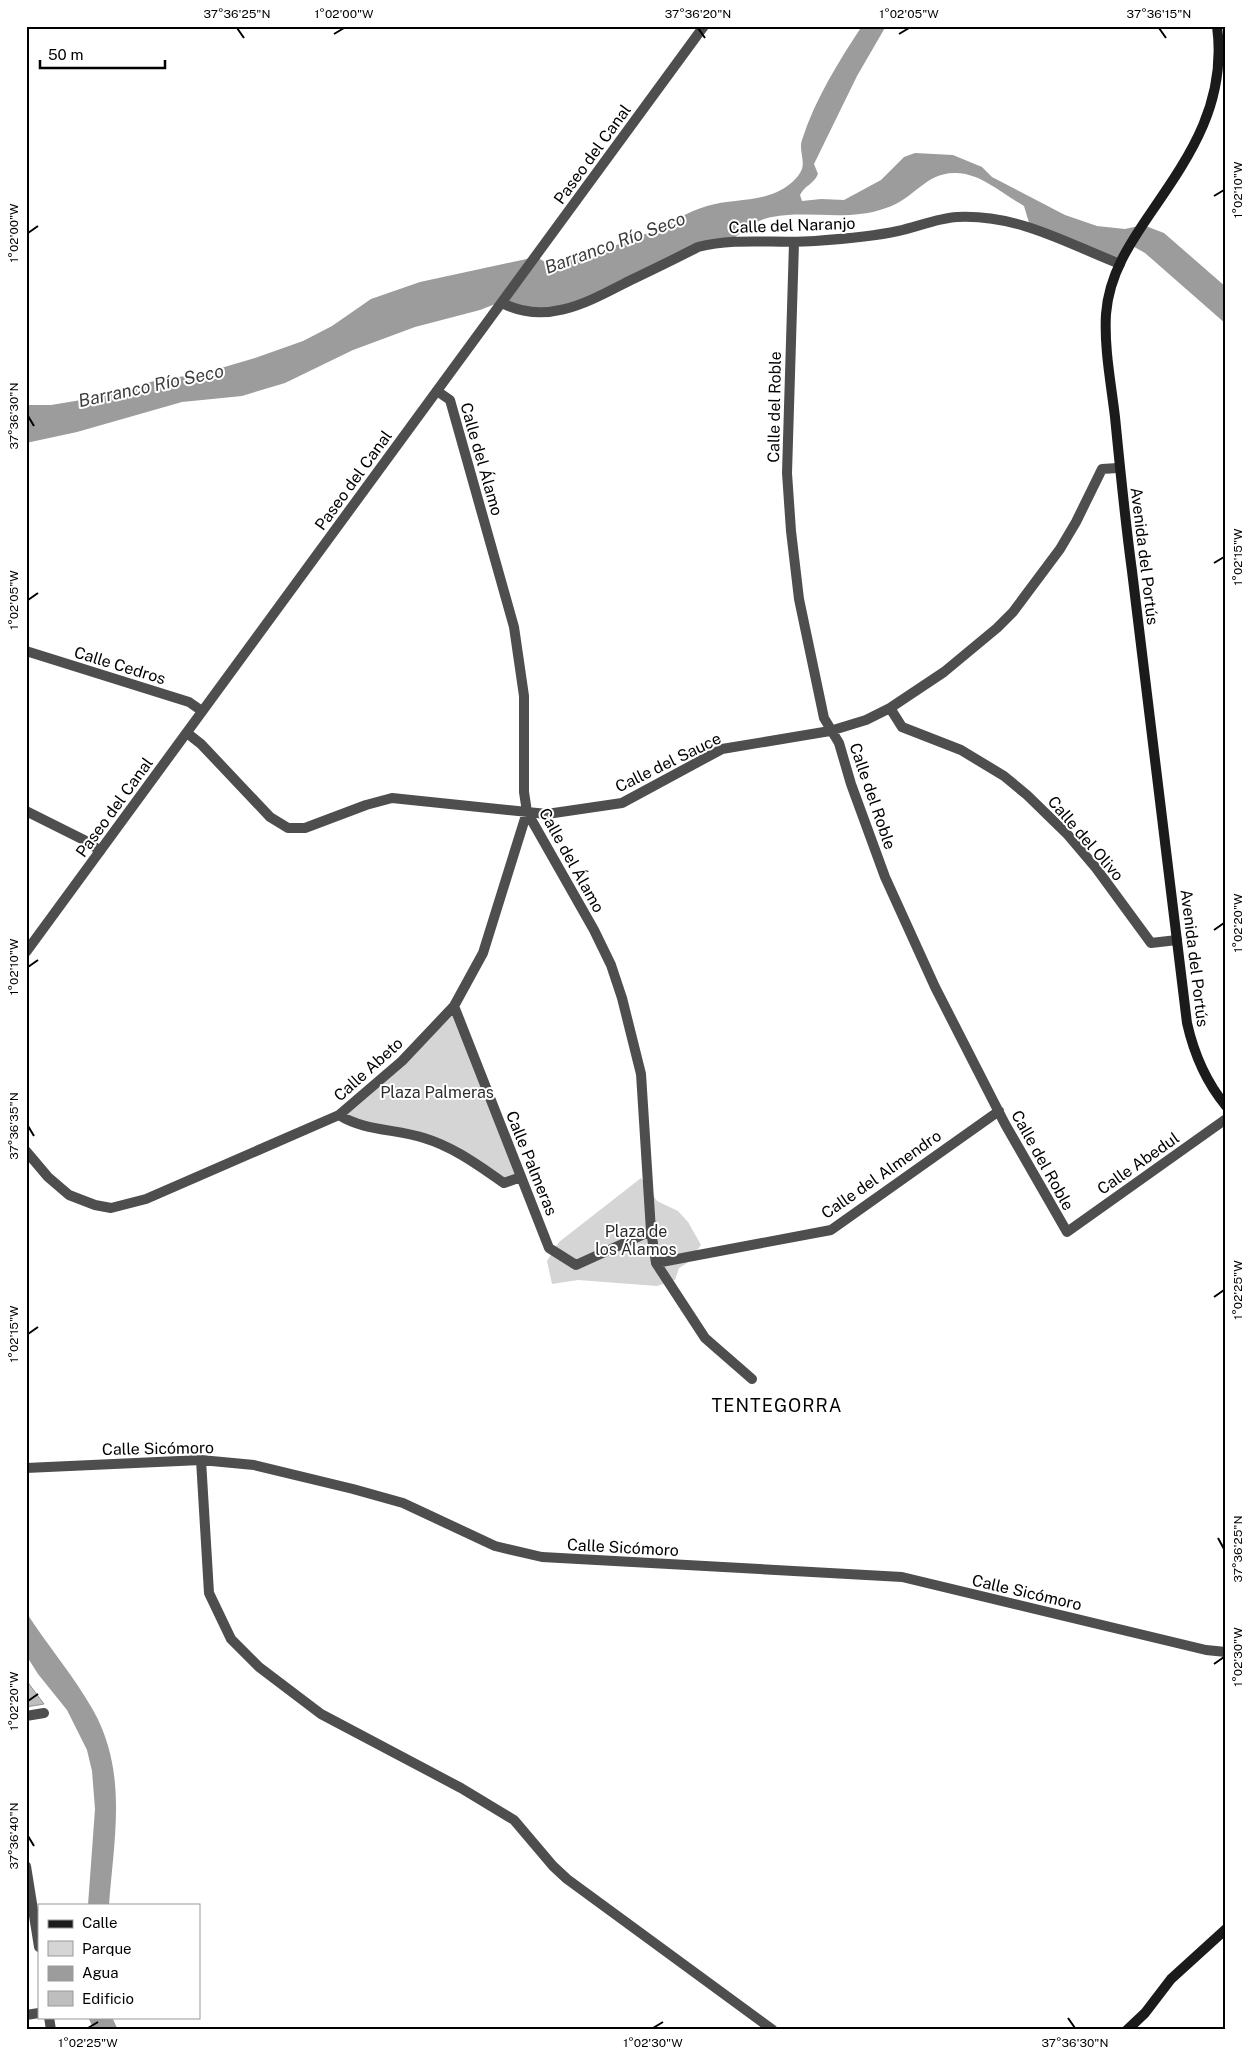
<svg xmlns="http://www.w3.org/2000/svg" width="1252" height="2056" viewBox="0 0 1252 2056" font-family="'Public Sans',sans-serif">
	<style>
		.green { fill: #d5d5d5 }
		.water { fill: #9c9c9c }
		.building { fill: #bebebe; stroke: #929292 }
		.lines { fill: none; stroke-linecap: round; stroke-linejoin: round }
		.minor { stroke: #4e4e4e; stroke-width: 10 }
		.tertiary { stroke: #4e4e4e; stroke-width: 10 }
		.secondary { stroke: #1b1b1b; stroke-width: 10 }
		.ticks { fill: none; stroke: #000; stroke-width: 2 }
		.labels { text-anchor: middle; stroke-width: 4; stroke-linejoin: round; paint-order: stroke }
		.street-label { font-size: 16px; fill: #000; stroke: #fff }
		.park-label { font-size: 16px; fill: #2c2c2c; stroke: #fff }
		.water-label { font-size: 18px; font-style: italic; fill: #3d3d3d; stroke: #fff }
		.neighbourhood-label { font-size: 18px; letter-spacing: 1px; fill: #000; stroke: #fff }
		.neatline { fill: none; stroke: #000; stroke-width: 2 }
		.ticks-label { font-size: 12px; text-anchor: middle; fill: #000 }
	</style>
	<rect width="100%" height="100%" fill="#fff"/>
	<path class="green" d="M454 1006 521 1177 504 1183 451 1149 339 1115Z
		M641 1178 657 1201 678 1211 688 1222 701 1245 687 1263 679 1268 675 1280 657 1286 578 1280 552 1284 547 1261 559 1242Z"/>
	<path class="water" d="M862 26H886L857 76 814 164 818 174C813 185 805 185 800 195L802 201 821 199 844 200 881 180 904 157 915 153 953 155 982 167 992 177 1065 215 1097 226 1125 229 1143 225 1164 233 1226 287V324L1145 253 1129 244 1120 264 1030 226 1024 206C1003 194 980 173 956 173 925 172 915 199 886 208 848 222 810 210 772 217 750 221 744 234 726 242 722 243 715 243 711 244L551 312 503 301 480 310 415 327 353 350 285 383 242 396 182 402 77 432 26 443V405H51L93 398 154 381 204 373 255 358 303 341 332 326 371 299 420 282 536 257 551 265C587 256 622 244 655 230 672 222 689 211 707 206 730 199 755 202 777 192 786 188 795 181 800 173 807 163 798 150 802 140 815 99 839 61 862 26Z
		M26 1612C47 1645 74 1676 93 1710 128 1772 114 1838 109 1905H88L95 1809 92 1771 87 1750 67 1710 38 1674 26 1655Z
		M88 2017H112L118 2030H94Z"/>
	<path class="building" d="M26 1680 44 1704 26 1707Z"/>
	<g class="lines">
		<path class="minor" d="M794 243 787 473 791 531 799 599 824 718 839 743 851 784 885 877 935 987 1005 1124 1067 1232 1226 1119
			M502 303C547 326 588 302 629 281 652 270 675 259 698 247 736 237 776 244 815 241 843 239 871 237 898 231 917 227 938 218 957 217 1018 214 1066 243 1120 264
			M437 391 450 400 514 627 524 696V792L527 812 594 930 611 965 622 998 641 1074 651 1231 656 1263 831 1230 999 1111
			M26 651 189 702 202 711
			M890 708 902 727 961 750 1004 776 1027 795 1068 835 1096 868 1151 943 1177 940
			M187 733 201 744 270 817 288 828H305L366 805 392 798 547 814 622 803 722 749 830 731 866 720 890 708 944 672 997 628 1013 612 1060 549 1076 522 1102 469 1118 468
			M26 811 88 842 100 851
			M454 1006 549 1248 576 1265 651 1231
			M339 1115C364 1131 396 1129 424 1138 454 1147 479 1166 504 1183L521 1177
			M26 1151 48 1177 69 1195 95 1205 111 1208 146 1199 339 1115 402 1061 454 1006 483 953 527 812
			M656 1263 705 1338 752 1379
			M201 1460 209 1593 231 1639 259 1667 321 1714 461 1788 514 1820 553 1866 567 1879 773 2030
			M26 1468 201 1460 254 1465 353 1489 403 1503 495 1546 542 1557 902 1577 1206 1650 1226 1652
			M26 1716 44 1713
			M26 1866 39 1947
			M26 2015 39 2013
			M49 2017 51 2030"/>
		<path class="tertiary" d="M26 952 704 26"/>
		<path class="secondary" d="M1217 26C1227 101 1192 153 1152 211 1130 243 1109 274 1106 314 1104 348 1111 383 1115 417 1120 468 1125 520 1132 571 1151 722 1168 873 1187 1023 1194 1054 1206 1082 1226 1106
			M1127 2030 1145 2013 1171 1979 1226 1929"/>
	</g>
	<path class="ticks" d="M237 28 244 38M698 28 705 38M1159 28 1166 38M334 34 344 28M899 34 909 28M1214 196 1224 190M28 233 38 226M28 416 34 426M1214 563 1224 557M28 600 38 593M1214 930 1224 923M28 967 38 960M28 1126 34 1136M1214 1297 1224 1290M28 1334 38 1327M1218 1538 1224 1549M1214 1664 1224 1657M28 1701 38 1694M28 1836 34 1846M1068 2018 1075 2028M88 2028 98 2022M653 2028 663 2022"/>
	<g class="labels">
		<g class="street-label">
			<text transform="translate(592 154) rotate(-54)" y="6">Paseo del Canal</text>
			<text transform="translate(792 225) rotate(-2)" y="6">Calle del Naranjo</text>
			<text transform="translate(774 407) rotate(-89)" y="6">Calle del Roble</text>
			<text transform="translate(482 459) rotate(74)" y="6">Calle del Álamo</text>
			<text transform="translate(353 480) rotate(-54)" y="6">Paseo del Canal</text>
			<text transform="translate(1145 556) rotate(83)" y="6">Avenida del Portús</text>
			<text transform="translate(120 665) rotate(17)" y="6">Calle Cedros</text>
			<text transform="translate(668 762) rotate(-26)" y="6">Calle del Sauce</text>
			<text transform="translate(873 796) rotate(71)" y="6">Calle del Roble</text>
			<text transform="translate(114 807) rotate(-54)" y="6">Paseo del Canal</text>
			<text transform="translate(1086 838) rotate(49)" y="6">Calle del Olivo</text>
			<text transform="translate(572 860) rotate(61)" y="6">Calle del Álamo</text>
			<text transform="translate(1195 958) rotate(83)" y="6">Avenida del Portús</text>
			<text transform="translate(368 1069) rotate(-42)" y="6">Calle Abeto</text>
			<text transform="translate(1043 1160) rotate(61)" y="6">Calle del Roble</text>
			<text transform="translate(532 1163) rotate(68)" y="6">Calle Palmeras</text>
			<text transform="translate(1138 1163) rotate(-35)" y="6">Calle Abedul</text>
			<text transform="translate(881 1174) rotate(-35)" y="6">Calle del Almendro</text>
			<text transform="translate(158 1448) rotate(-1)" y="6">Calle Sicómoro</text>
			<text transform="translate(623 1547) rotate(3)" y="6">Calle Sicómoro</text>
			<text transform="translate(1027 1592) rotate(13)" y="6">Calle Sicómoro</text>
		</g>
		<g class="park-label">
			<text x="437" y="1098">Plaza Palmeras</text>
			<text x="636" y="1237">Plaza de<tspan x="636" dy="18">los Álamos</tspan></text>
		</g>
		<g class="water-label">
			<text transform="translate(615 243) rotate(-20)" y="6">Barranco Río Seco</text>
			<text transform="translate(151 386) rotate(-12)" y="6">Barranco Río Seco</text>
		</g>
		<g class="neighbourhood-label">
			<text x="777" y="1412">TENTEGORRA</text>
		</g>
	</g>
	<rect width="1252" height="2056" fill="none" stroke="#ffffff" stroke-width="55"/>
	<rect x="38" y="1904" width="162" height="115" fill="#ffffff" stroke="#999999"/>
	<rect x="48" y="1920" width="25" height="8" fill="#1b1b1b" stroke="#999999"/>
	<text x="82" y="1928" font-size="15" fill="#000000">Calle</text>
	<rect x="48" y="1941" width="25" height="15" fill="#d5d5d5" stroke="#999999"/>
	<text x="82" y="1954" font-size="15" fill="#000000">Parque</text>
	<rect x="48" y="1966" width="25" height="15" fill="#9c9c9c" stroke="#999999"/>
	<text x="82" y="1978" font-size="15" fill="#000000">Agua</text>
	<rect x="48" y="1991" width="25" height="15" fill="#bebebe" stroke="#999999"/>
	<text x="82" y="2004" font-size="15" fill="#000000">Edificio</text>
	<path d="M40 60v8h125v-8" fill="none" stroke="#000000" stroke-width="2.5"/>
	<text x="48" y="60" font-size="15" fill="#000000" stroke="#ffffff" stroke-width="4" paint-order="stroke">50 m</text>
	<rect x="28" y="28" width="1196" height="2000" class="neatline"/>
	<g class="ticks-label">
		<text x="237" y="18">37°36'25"N</text>
		<text x="344" y="18">1°02'00"W</text>
		<text x="698" y="18">37°36'20"N</text>
		<text x="909" y="18">1°02'05"W</text>
		<text x="1159" y="18">37°36'15"N</text>
		<text transform="translate(1238 190) rotate(-90)" y="4">1°02'10"W</text>
		<text transform="translate(14 233) rotate(-90)" y="4">1°02'00"W</text>
		<text transform="translate(14 416) rotate(-90)" y="4">37°36'30"N</text>
		<text transform="translate(1238 557) rotate(-90)" y="4">1°02'15"W</text>
		<text transform="translate(14 600) rotate(-90)" y="4">1°02'05"W</text>
		<text transform="translate(1238 923) rotate(-90)" y="4">1°02'20"W</text>
		<text transform="translate(14 967) rotate(-90)" y="4">1°02'10"W</text>
		<text transform="translate(14 1126) rotate(-90)" y="4">37°36'35"N</text>
		<text transform="translate(1238 1290) rotate(-90)" y="4">1°02'25"W</text>
		<text transform="translate(14 1334) rotate(-90)" y="4">1°02'15"W</text>
		<text transform="translate(1238 1549) rotate(-90)" y="4">37°36'25"N</text>
		<text transform="translate(1238 1657) rotate(-90)" y="4">1°02'30"W</text>
		<text transform="translate(14 1701) rotate(-90)" y="4">1°02'20"W</text>
		<text transform="translate(14 1836) rotate(-90)" y="4">37°36'40"N</text>
		<text x="88" y="2047">1°02'25"W</text>
		<text x="653" y="2047">1°02'30"W</text>
		<text x="1075" y="2047">37°36'30"N</text>
	</g>
</svg>
